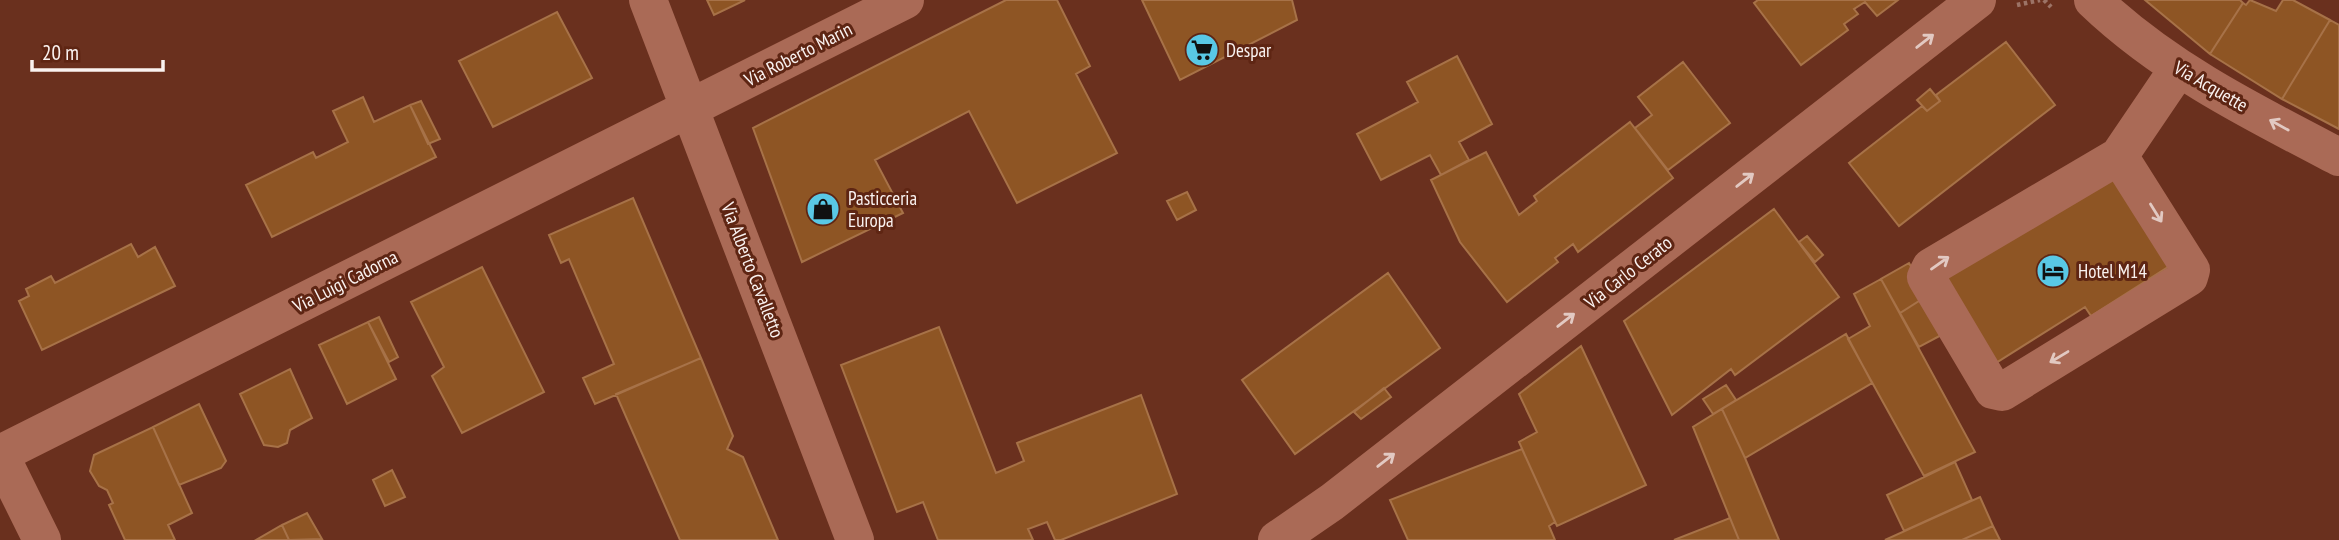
<svg xmlns="http://www.w3.org/2000/svg" width="2339" height="540" viewBox="0 0 2339 540" font-family="'PT Sans Narrow',sans-serif">
	<style>
		.building { fill: #8e5524; stroke: #a77248; stroke-width: 2 }
		.lines { fill: none; stroke-linecap: round; stroke-linejoin: round }
		.path { stroke: #9c7366; stroke-width: 4.5; stroke-dasharray: 3.5 3.5; stroke-linecap: butt }
		.minor { stroke: #aa6a56; stroke-width: 38 }
		.oneway { stroke: #e2c9c2 }
		.labels { text-anchor: middle; stroke-width: 6; stroke-linejoin: round; paint-order: stroke }
		.poi-label { font-size: 19px; fill: #faf2f0; stroke: #5e2513; text-anchor: start }
		.street-label { font-size: 19px; fill: #faf2f0; stroke: #5e2513 }
	</style>
	<rect width="100%" height="100%" fill="#6a301e"/>
	<path class="building" d="M707 0H745L714 15Z
		M1006 0H1057L1090 66 1076 74 1117 153 1017 203 969 111 875 160 903 213 802 262 753 128Z
		M1142 0H1292L1297 20 1180 80Z
		M1758 0H1898L1877 16 1865 2 1854 9 1858 14 1844 24 1848 30 1801 65 1754 3Z
		M2145 0H2240L2243 3 2210 54Z
		M2250 0 2276 11 2283 0H2293L2330 20 2282 99 2210 54 2243 3 2246 5Z
		M557 12 592 78 493 127 459 61Z
		M2330 20 2339 25V129L2282 99Z
		M2006 42 2055 105 1899 226 1849 163 1922 106 1927 111 1940 101 1936 95Z
		M1457 56 1492 124 1459 142 1469 160 1441 175 1430 155 1381 180 1357 134 1418 102 1407 82Z
		M1683 62 1730 123 1668 170 1635 128 1652 115 1638 97Z
		M1930 89 1940 101 1927 111 1917 100Z
		M363 97 374 122 410 105 436 157 272 237 246 185 313 152 316 158 348 142 333 111Z
		M421 101 440 139 428 144 410 105Z
		M1630 122 1673 178 1578 252 1573 244 1555 258 1558 262 1507 302 1460 242 1431 180 1486 152 1519 215 1537 201 1534 196Z
		M2115 175 2171 265 2091 316 2085 307 1991 366 1935 278Z
		M1187 192 1196 210 1177 220 1167 201Z
		M633 198 701 358 595 404 583 378 614 364 569 259 561 263 549 235Z
		M1774 209 1839 297 1735 375 1731 369 1672 415 1624 321Z
		M1807 236 1823 255 1815 262 1799 242Z
		M131 244 138 257 155 247 175 286 42 350 19 301 29 296 26 289 51 276 55 283Z
		M1909 263 1927 296 1900 313 1881 279Z
		M482 267 544 392 462 433 432 376 444 367 411 302Z
		M1388 273 1440 348 1295 454 1242 380Z
		M1881 279 1975 452 1924 476 1848 339 1870 326 1854 294Z
		M1927 296 1947 332 1919 347 1900 313Z
		M379 317 398 357 389 362 368 322Z
		M368 322 396 379 347 404 319 345Z
		M939 327 996 473 1024 461 1017 443 1141 395 1177 494 1061 540H1055L1047 522 1028 529 1033 540H938L923 502 897 512 841 365Z
		M1846 334 1872 383 1745 458 1722 409Z
		M1581 346 1646 485 1557 526 1519 442 1537 432 1519 394Z
		M701 358 733 436 727 449 743 457 778 540H680L616 394Z
		M290 369 312 418 290 430 287 443 278 447 264 445 240 394Z
		M1726 385 1736 400 1713 414 1703 399Z
		M1384 388 1391 397 1361 419 1354 412Z
		M199 404 226 461 221 468 179 485 153 427Z
		M1722 409 1745 458 1779 540H1739L1730 518 1693 427Z
		M153 427 192 513 168 525 175 540H125L109 505 113 503 107 490 99 486 90 471 94 455Z
		M1522 449 1555 522 1549 526 1555 540H1408L1390 500Z
		M1955 462 1972 500 1904 531 1887 495Z
		M392 470 405 497 385 506 373 480Z
		M1980 497 1993 526 1962 540H1885Z
		M307 513 322 539 289 540 282 525Z
		M1730 518 1739 540H1674Z
		M282 525 289 540H256Z
		M1993 526 2000 540H1962Z"/>
	<g class="lines">
		<path class="path" d="M2044 0 2051 7
			M2017 5 2040 0"/>
		<path class="minor" d="M648 0 855 540
			M2093 0C2164 68 2252 112 2339 157
			M2119 156 2191 270 2189 277 2002 392 1993 390 1926 277 1931 267 2119 156 2178 69
			M0 454 905 0
			M0 455 42 540
			M1277 540 1332 502 1977 0"/>
	</g>
	<defs><path id="oneway-shaft" d="M-6 0H5M1.5-3L5.5 0L1.5 3" fill="none" stroke-width="1.6" stroke-linecap="round" stroke-linejoin="round" transform="scale(1.75)"/></defs>
	<g class="oneway">
		<use href="#oneway-shaft" transform="translate(1925 41) rotate(-38)"/>
		<use href="#oneway-shaft" transform="translate(2279 125) rotate(-151)"/>
		<use href="#oneway-shaft" transform="translate(1745 180) rotate(-38)"/>
		<use href="#oneway-shaft" transform="translate(2156 213) rotate(58)"/>
		<use href="#oneway-shaft" transform="translate(1940 263) rotate(-35)"/>
		<use href="#oneway-shaft" transform="translate(1566 320) rotate(-38)"/>
		<use href="#oneway-shaft" transform="translate(2059 357) rotate(149)"/>
		<use href="#oneway-shaft" transform="translate(1386 460) rotate(-38)"/>
	</g>
	<defs>
		<symbol id="supermarket-disc" viewBox="-11 -11 22 22"><circle r="9.5" fill="#59c8e5" stroke="#5e2513"/><path d="M-6-5.5h2.5l.6 2H6L4.5 2H-2.5L-4.4-4H-6ZM-1.5 3.2a1.3 1.3 0 1 0 .1 0ZM3 3.2a1.3 1.3 0 1 0 .1 0Z" fill="#111"/></symbol>
		<symbol id="shop-disc" viewBox="-11 -11 22 22"><circle r="9.5" fill="#59c8e5" stroke="#5e2513"/><path d="M-5-2.5h2.3a2.7 3.5 0 0 1 5.4 0H5L5.5 6h-11ZM-1.5-2.5h3a1.5 2.3 0 0 0-3 0Z" fill="#111"/></symbol>
		<symbol id="hotel-disc" viewBox="-11 -11 22 22"><circle r="9.5" fill="#59c8e5" stroke="#5e2513"/><path d="M-6-4.5h1.5V1H6V5H4.5V3h-9V5H-6ZM-4 0a1.8 1.8 0 1 1 3.6 0ZM.5 0V-2.5h3Q6-2.5 6 0Z" fill="#111"/></symbol>
	</defs>
	<g fill-rule="evenodd">
		<use href="#supermarket-disc" x="1183" y="31" width="38" height="38"/>
		<use href="#shop-disc" x="804" y="190" width="38" height="38"/>
		<use href="#hotel-disc" x="2034" y="252" width="38" height="38"/>
	</g>
	<g class="labels">
		<g class="poi-label">
			<text x="1226" y="57">Despar</text>
			<text x="848" y="205">Pasticceria<tspan x="848" dy="22">Europa</tspan></text>
			<text x="2078" y="278">Hotel M14</text>
		</g>
		<g class="street-label">
			<text transform="translate(798 54) rotate(-27)" y="7">Via Roberto Marin</text>
			<text transform="translate(2211 86) rotate(30)" y="7">Via Acquette</text>
			<text transform="translate(753 270) rotate(69)" y="7">Via Alberto Cavalletto</text>
			<text transform="translate(1628 272) rotate(-38)" y="7">Via Carlo Cerato</text>
			<text transform="translate(345 281) rotate(-27)" y="7">Via Luigi Cadorna</text>
		</g>
	</g>
	<path d="M32 60v10h131v-10" fill="none" stroke="#faf2f0" stroke-width="3.5"/>
	<text x="42" y="60" font-size="21" fill="#faf2f0" stroke="#5e2513" stroke-width="5" paint-order="stroke">20 m</text>
</svg>
